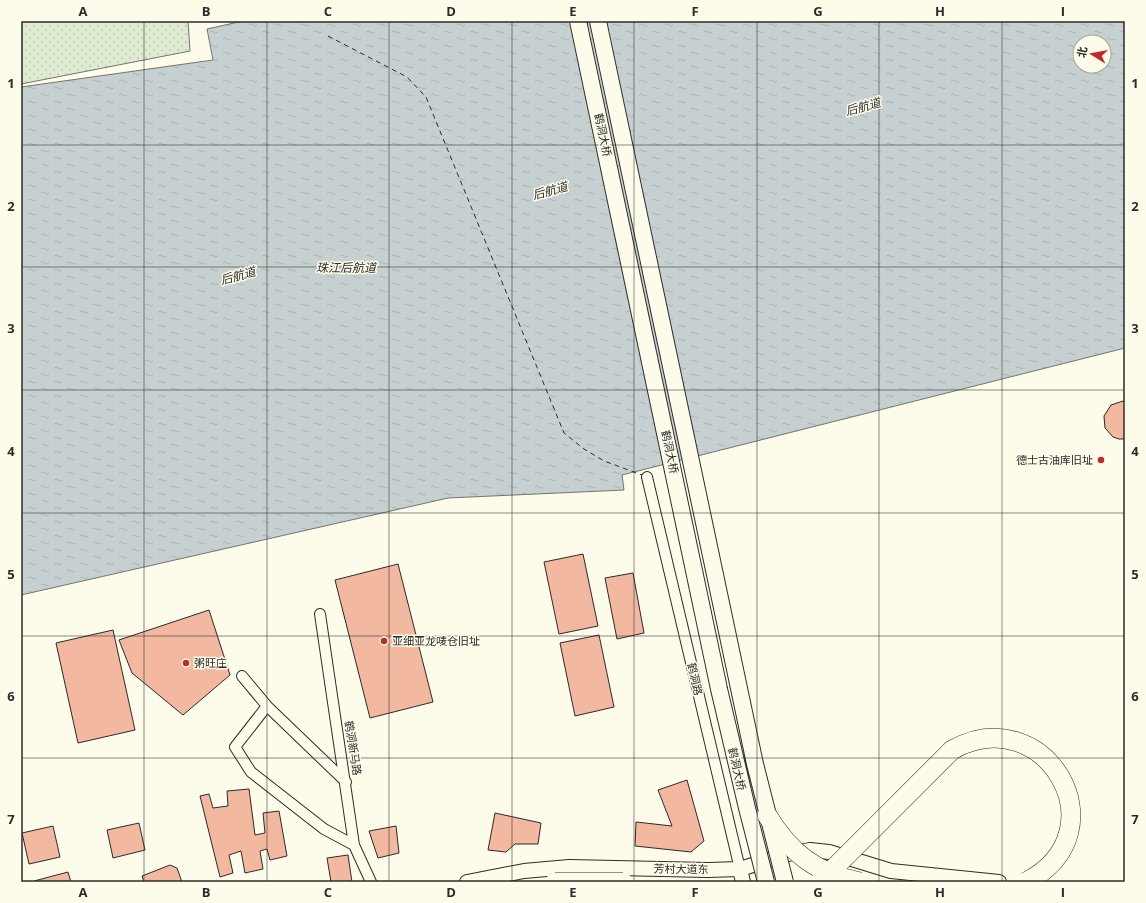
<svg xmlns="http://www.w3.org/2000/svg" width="1146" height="903" viewBox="0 0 1146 903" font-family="'Open Sans','Noto Sans SC',sans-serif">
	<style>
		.park { fill: url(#park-dots); stroke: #74746e }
		.water { fill: url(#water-ripples); stroke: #74746e; fill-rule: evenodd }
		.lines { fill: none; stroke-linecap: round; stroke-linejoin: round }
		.ferry { stroke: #2b2b2b; stroke-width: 1; stroke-dasharray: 5 4; stroke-linecap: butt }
		.building { fill: #f2b8a0; stroke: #2b2b2b }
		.street-casing { stroke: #2b2b2b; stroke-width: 12 }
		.secondary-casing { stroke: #2b2b2b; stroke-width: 16 }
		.street { stroke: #fdfbea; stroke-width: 10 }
		.secondary { stroke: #fdfbea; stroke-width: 14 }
		.primary-bridge-casing { stroke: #2b2b2b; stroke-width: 18; stroke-linecap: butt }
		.highway-bridge-casing { stroke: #2b2b2b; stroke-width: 20; stroke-linecap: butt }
		.primary-bridge { stroke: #fdfbea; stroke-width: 16 }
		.highway-bridge { stroke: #fdfbea; stroke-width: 19 }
		.grid { fill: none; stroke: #2b2b2b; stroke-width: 1; stroke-opacity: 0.55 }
		.poi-dot { fill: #c62828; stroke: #fdfbea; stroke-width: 1.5 }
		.labels { text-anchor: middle; stroke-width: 3; stroke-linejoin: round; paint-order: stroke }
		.street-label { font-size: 11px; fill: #2b2b2b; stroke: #fdfbea }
		.poi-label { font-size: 11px; fill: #2b2b2b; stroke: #fdfbea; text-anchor: start }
		.water-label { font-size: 12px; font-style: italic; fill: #2b2b2b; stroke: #fdfbea }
		.neatline { fill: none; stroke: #2b2b2b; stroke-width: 1.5 }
		.grid-label { font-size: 13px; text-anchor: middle; font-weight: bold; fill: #2b2b2b }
	</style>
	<defs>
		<pattern id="park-dots" width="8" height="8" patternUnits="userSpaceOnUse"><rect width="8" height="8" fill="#deebd1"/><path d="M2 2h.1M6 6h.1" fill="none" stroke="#bfcab4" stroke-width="1.8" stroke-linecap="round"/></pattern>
		<pattern id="water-ripples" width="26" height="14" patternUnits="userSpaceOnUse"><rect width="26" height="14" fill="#c7d0d0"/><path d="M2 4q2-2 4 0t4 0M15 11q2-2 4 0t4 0" fill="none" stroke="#abb3b3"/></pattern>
	</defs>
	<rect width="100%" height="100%" fill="#fdfbea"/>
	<path class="park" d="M21 21H188L190 51 21 84Z"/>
	<path class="water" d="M243 21H1125V348L622 475 624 490 448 498 21 595V87L213 60 207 29ZM1080 42H1104V66H1080Z"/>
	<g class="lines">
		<path class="ferry" d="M328 36 407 77 426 97 564 433 584 449 604 461 642 475"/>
	</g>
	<path class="building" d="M1123 401 1125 402V439H1119L1113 437 1105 428 1104 416 1111 405Z
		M583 554 598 626 559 634 544 562Z
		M398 564 433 702 370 718 335 580Z
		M633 573 644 633 617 639 605 578Z
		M209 610 230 675 183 715 132 673 119 640Z
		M113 630 135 730 78 743 56 643Z
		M599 635 614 707 575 716 560 643Z
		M687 780 704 841 691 852 635 846 636 822 672 826 658 790Z
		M249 789 255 835 265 833 263 813 279 811 287 856 270 860 267 849 260 851 263 869 245 873 241 851 229 855 233 873 220 877 200 796 209 794 213 808 228 806 227 791Z
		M495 813 541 823 538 844H515L506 852 488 850Z
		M139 823 145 850 113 858 107 830Z
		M53 826 60 857 29 864 22 833Z
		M396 826 399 853 378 858 369 831Z
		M348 855 352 882H331L327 858Z
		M170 865 177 868 182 882H144L142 876Z
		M68 872 71 882H35L34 881Z"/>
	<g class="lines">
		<defs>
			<path id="street" d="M647 477 740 869
				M320 614 354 845 371 882
				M242 676 267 706 346 782
				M267 706 235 747 251 772 324 829 354 845"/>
			<path id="secondary" d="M740 869 743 882
				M467 882 524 871 569 867 708 870 740 869 788 854 810 850 829 852 891 871 999 882"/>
		</defs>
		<use href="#street" class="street-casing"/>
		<use href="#secondary" class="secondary-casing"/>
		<use href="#street" class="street"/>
		<use href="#secondary" class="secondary"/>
		<defs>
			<path id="primary-bridge" d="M578 21 719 689 747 808 766 882
				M598 21 755 764 785 882"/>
			<path id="highway-bridge" d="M767 815C790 853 816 873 860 882
				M555 882H623
				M820 882 952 750C1044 698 1124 831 1026 882"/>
		</defs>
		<use href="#primary-bridge" class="primary-bridge-casing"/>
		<use href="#highway-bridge" class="highway-bridge-casing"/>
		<use href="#primary-bridge" class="primary-bridge"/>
		<use href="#highway-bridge" class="highway-bridge"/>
	</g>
	<path class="grid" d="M144 21V882M267 21V882M389 21V882M512 21V882M634 21V882M757 21V882M879 21V882M1002 21V882M21 145H1125M21 267H1125M21 390H1125M21 513H1125M21 636H1125M21 758H1125"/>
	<g class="poi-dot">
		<circle cx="1101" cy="460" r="4"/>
		<circle cx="384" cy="641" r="4"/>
		<circle cx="186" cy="663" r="4"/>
	</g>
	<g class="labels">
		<g class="street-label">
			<text transform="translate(603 135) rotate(78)" y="4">鹤洞大桥</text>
			<text transform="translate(670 452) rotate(78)" y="4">鹤洞大桥</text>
			<text transform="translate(695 679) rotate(77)" y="4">鹤洞路</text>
			<text transform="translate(353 748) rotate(81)" y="4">鹤洞新马路</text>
			<text transform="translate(737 769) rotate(77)" y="4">鹤洞大桥</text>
			<text transform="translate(681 869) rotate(1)" y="4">芳村大道东</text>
		</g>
		<g class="poi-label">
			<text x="1093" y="464" text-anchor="end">德士古油库旧址</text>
			<text x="392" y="645">亚细亚龙唛仓旧址</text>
			<text x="194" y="667">粥旺庄</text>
		</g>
		<g class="water-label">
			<text transform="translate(863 107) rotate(-15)" y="4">后航道</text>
			<text transform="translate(550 191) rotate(-15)" y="4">后航道</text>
			<text x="346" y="272">珠江后航道</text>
			<text transform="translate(238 276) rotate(-15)" y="4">后航道</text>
		</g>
	</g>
	<rect width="1146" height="903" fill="none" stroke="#fdfbea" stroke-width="44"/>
	<g transform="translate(1092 54) rotate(281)"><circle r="19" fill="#fdfbea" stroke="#a9a89e"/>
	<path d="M0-3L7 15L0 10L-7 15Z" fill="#c62828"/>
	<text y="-6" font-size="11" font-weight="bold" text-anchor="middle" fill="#2b2b2b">北</text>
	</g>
	<rect x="22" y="22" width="1102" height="859" class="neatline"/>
	<g class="grid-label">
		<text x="83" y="16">A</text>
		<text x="206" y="16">B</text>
		<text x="328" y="16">C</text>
		<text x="451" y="16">D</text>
		<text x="573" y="16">E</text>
		<text x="695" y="16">F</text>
		<text x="818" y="16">G</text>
		<text x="940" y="16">H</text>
		<text x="1063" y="16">I</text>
		<text x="11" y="88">1</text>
		<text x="1135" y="88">1</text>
		<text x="11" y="211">2</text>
		<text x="1135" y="211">2</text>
		<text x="11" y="333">3</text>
		<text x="1135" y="333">3</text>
		<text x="11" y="456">4</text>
		<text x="1135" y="456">4</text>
		<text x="11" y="579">5</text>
		<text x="1135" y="579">5</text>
		<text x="11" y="701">6</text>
		<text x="1135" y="701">6</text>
		<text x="11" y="824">7</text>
		<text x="1135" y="824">7</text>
		<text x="83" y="897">A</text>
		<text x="206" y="897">B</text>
		<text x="328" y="897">C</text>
		<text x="451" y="897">D</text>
		<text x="573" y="897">E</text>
		<text x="695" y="897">F</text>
		<text x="818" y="897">G</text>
		<text x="940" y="897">H</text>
		<text x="1063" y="897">I</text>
	</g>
</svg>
